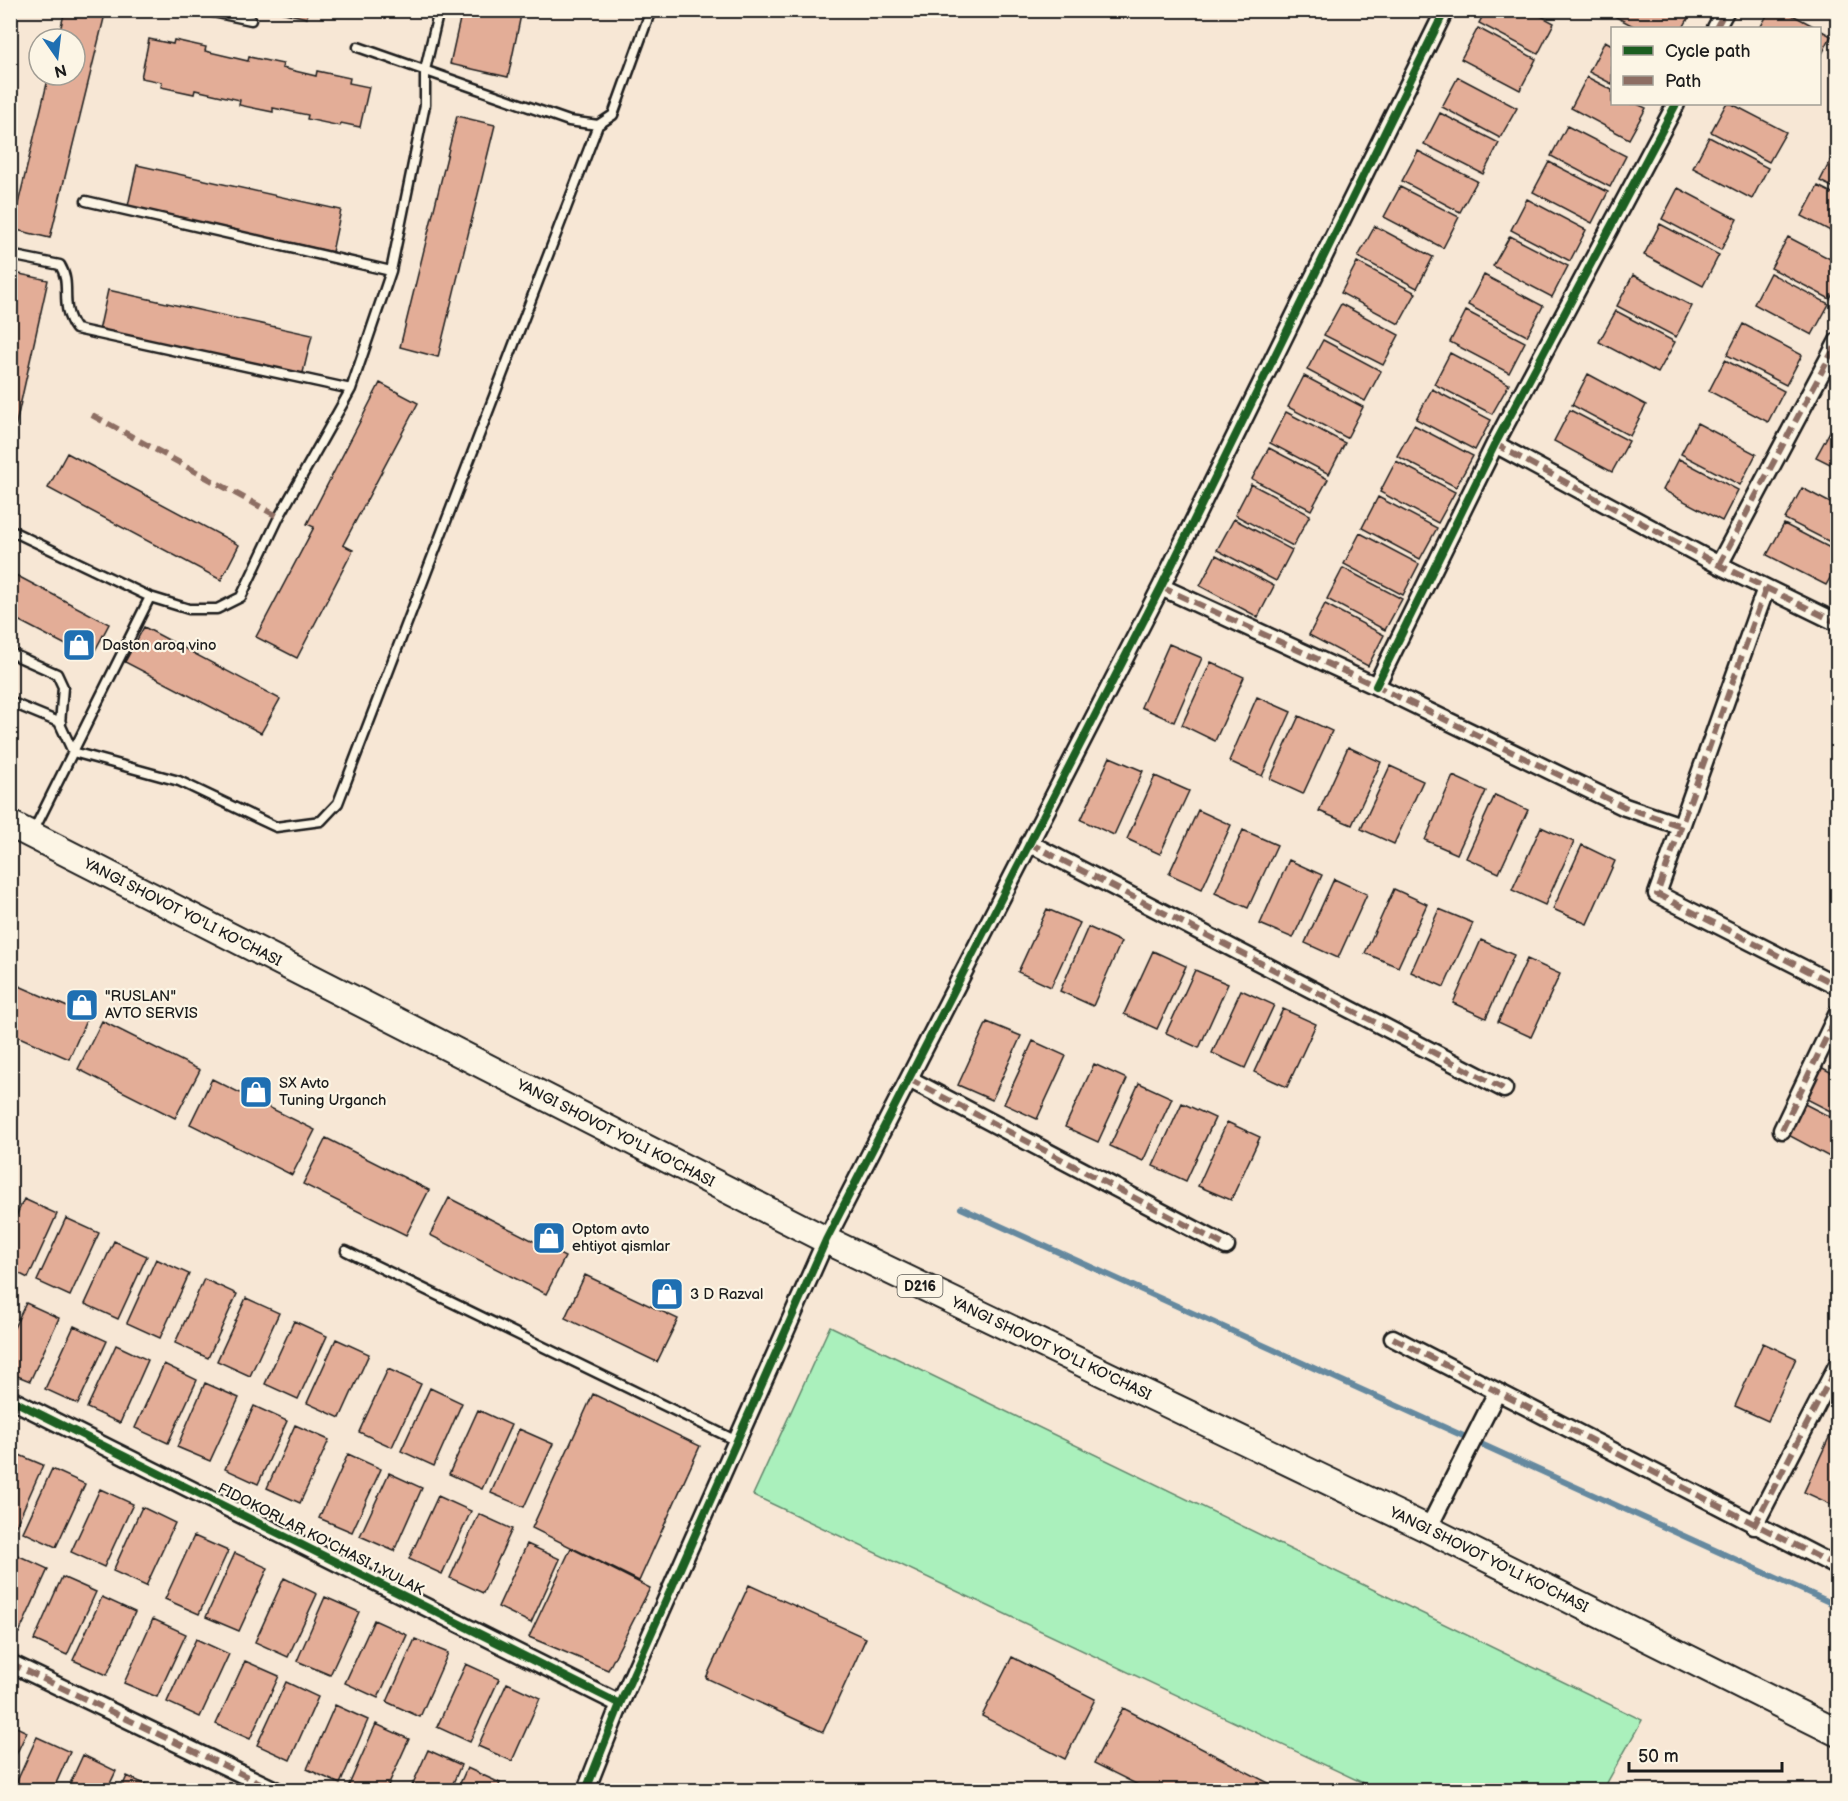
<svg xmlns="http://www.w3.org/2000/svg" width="1848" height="1801" viewBox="0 0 1848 1801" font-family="'Balsamiq Sans',sans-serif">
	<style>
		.green { fill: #aaf0bc; stroke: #63866c; stroke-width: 1.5 }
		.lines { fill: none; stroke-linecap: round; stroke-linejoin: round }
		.stream { stroke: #65899f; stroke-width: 6 }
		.building { fill: #e3ad97; stroke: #1c1c1c; stroke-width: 1.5 }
		.service-casing { stroke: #1c1c1c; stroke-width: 13 }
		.minor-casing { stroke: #1c1c1c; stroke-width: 21 }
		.primary-casing { stroke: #1c1c1c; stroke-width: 30 }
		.service { stroke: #fcf5e5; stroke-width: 8 }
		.minor { stroke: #fcf5e5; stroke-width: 16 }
		.primary { stroke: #fcf5e5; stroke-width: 26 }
		.quiet { stroke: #8d6e63; stroke-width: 6; stroke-dasharray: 12 6; stroke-linecap: butt }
		.cycleway-casing { stroke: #fcf5e5; stroke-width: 11 }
		.cycleway { stroke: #1b5e20; stroke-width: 8 }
		.labels { text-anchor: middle; stroke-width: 4.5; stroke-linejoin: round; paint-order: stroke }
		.shield { fill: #fcf5e5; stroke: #5f5d58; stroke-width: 1.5 }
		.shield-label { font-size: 14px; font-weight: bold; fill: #1c1c1c }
		.poi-label { font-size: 15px; fill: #1c1c1c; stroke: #fcf5e5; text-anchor: start }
		.street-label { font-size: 15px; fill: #1c1c1c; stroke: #fcf5e5 }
	</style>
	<rect width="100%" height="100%" fill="#f7e7d5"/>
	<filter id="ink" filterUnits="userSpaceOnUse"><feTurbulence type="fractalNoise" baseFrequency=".0167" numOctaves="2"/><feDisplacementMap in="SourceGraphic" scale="12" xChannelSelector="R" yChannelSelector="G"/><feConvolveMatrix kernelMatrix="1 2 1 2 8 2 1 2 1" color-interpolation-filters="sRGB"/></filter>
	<g filter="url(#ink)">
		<path class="green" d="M830 1326 1642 1720 1603 1790H1378L753 1495Z"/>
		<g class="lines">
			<path class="stream" d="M961 1208 1838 1606"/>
		</g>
		<path class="building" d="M65 10H106L50 238 12 229 49 75H75V39H58Z
			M271 10H308L307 18Z
			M462 10H522L508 77 450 64Z
			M1486 10H1530L1554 23 1538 54 1479 23Z
			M1617 10H1678L1689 17 1683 28H1637L1614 16Z
			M1770 10H1783L1817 28H1760Z
			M1478 28 1536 59 1520 90 1461 59Z
			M1820 30 1831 36 1820 58Z
			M149 39 173 44 174 40 206 47 205 51 248 61 249 57 283 64 282 68 316 76 317 71 350 78 349 83 369 87 360 127 341 123 340 126 307 119 308 115 273 108V112L239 105 240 100 195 90 194 94 161 87 162 82 141 78Z
			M1605 41 1612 45V84L1589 72Z
			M1458 77 1517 108 1500 138 1442 107Z
			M1587 77 1612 90V104H1637L1646 108 1629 139 1571 108Z
			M1726 104H1732L1786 132 1769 162 1711 132Z
			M1440 113 1499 143 1483 174 1424 144Z
			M457 116 495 125 438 357 400 347Z
			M1567 126 1626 156 1610 187 1551 156Z
			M1709 137 1768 168 1752 199 1693 168Z
			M1836 150H1838V190L1820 181Z
			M1418 151 1477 181 1460 212 1402 181Z
			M1549 162 1608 192 1592 223 1533 192Z
			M137 165 341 210 332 252 128 206Z
			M1818 186 1838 196V235L1802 216Z
			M1400 187 1459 217 1443 248 1384 217Z
			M1678 188 1737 219 1721 250 1662 219Z
			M1527 199 1586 230 1570 261 1511 230Z
			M1660 224 1719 255 1703 286 1644 255Z
			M1375 226 1433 257 1417 288 1358 257Z
			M1510 236 1568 266 1552 297 1493 266Z
			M1788 237 1838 263V285L1830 299 1771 268Z
			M1357 262 1416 293 1399 324 1341 293Z
			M10 272 48 280 10 451Z
			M1770 273 1829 304 1812 335 1754 304Z
			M1484 275 1543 306 1527 336 1468 305Z
			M1633 275 1692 306 1676 337 1617 306Z
			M108 290 312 335 302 377 99 331Z
			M1341 304 1399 335 1383 365 1324 335Z
			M1466 311 1525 342 1509 373 1450 342Z
			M1616 311 1675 342 1658 373 1599 342Z
			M1743 324 1802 355 1786 385 1727 355Z
			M1323 340 1381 371 1365 401 1307 370Z
			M1450 353 1509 384 1492 414 1434 384Z
			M1725 360 1784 391 1768 422 1709 391Z
			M1588 374 1646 405 1630 436 1572 405Z
			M1304 376 1363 407 1347 438 1288 407Z
			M380 383 418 403 343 545 353 550 297 658 256 637 314 527 307 524Z
			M1432 389 1491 420 1475 450 1416 419Z
			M1570 410 1629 441 1612 472 1554 441Z
			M1286 412 1345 443 1329 474 1270 443Z
			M1697 423 1756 454 1740 485 1681 454Z
			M1414 425 1473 456 1456 487 1397 456Z
			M1833 426 1838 429V468L1816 457Z
			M1269 448 1328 479 1311 510 1252 479Z
			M67 453 239 545 221 580 48 488Z
			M1679 459 1738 490 1722 521 1663 490Z
			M1396 461 1455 492 1438 523 1380 492Z
			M1251 484 1310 515 1293 546 1235 515Z
			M1802 488 1838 507V546L1785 519Z
			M1378 497 1437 528 1420 559 1362 528Z
			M1234 519 1292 550 1276 581 1217 550Z
			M1784 524 1838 552V564L1826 585 1767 555Z
			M1360 533 1419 564 1403 595 1344 564Z
			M1216 555 1274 586 1258 617 1200 586Z
			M1343 568 1402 599 1385 630 1327 599Z
			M10 572 109 624 91 658 10 616Z
			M1325 604 1384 635 1368 666 1309 635Z
			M144 627 280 699 261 733 125 662Z
			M1169 644 1202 658 1174 722 1141 707Z
			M1211 662 1244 677 1215 741 1182 725Z
			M1257 697 1291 712 1262 776 1229 761Z
			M1299 716 1332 731 1303 794 1270 779Z
			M1348 747 1381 762 1352 825 1319 811Z
			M1110 757 1143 771 1114 835 1081 820Z
			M1390 766 1423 781 1394 844 1361 829Z
			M1155 776 1189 791 1160 854 1127 839Z
			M1453 776 1486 791 1457 854 1425 840Z
			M1495 795 1528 810 1499 873 1466 858Z
			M1198 810 1231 825 1202 889 1169 874Z
			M1541 827 1574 842 1545 905 1512 890Z
			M1243 830 1277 845 1248 908 1215 893Z
			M1582 845 1615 861 1587 924 1553 909Z
			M1289 860 1322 875 1293 938 1260 924Z
			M1334 879 1367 894 1338 958 1305 943Z
			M1394 889 1427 904 1398 967 1365 953Z
			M1047 909 1080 923 1051 987 1018 972Z
			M1439 909 1473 923 1444 987 1411 972Z
			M1088 927 1121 942 1093 1006 1060 991Z
			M1481 940 1514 955 1486 1018 1453 1003Z
			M1153 951 1186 966 1157 1029 1124 1014Z
			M1527 959 1560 974 1531 1037 1498 1022Z
			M1195 970 1228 984 1199 1048 1166 1033Z
			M10 982 88 1016 69 1059 10 1033Z
			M1241 990 1274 1005 1245 1068 1212 1053Z
			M1283 1009 1316 1024 1287 1087 1254 1072Z
			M102 1021 200 1070 175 1118 78 1069Z
			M987 1022 1021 1036 992 1100 958 1085Z
			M1033 1041 1066 1056 1037 1119 1004 1104Z
			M1813 1063 1838 1076V1115L1797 1094Z
			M1094 1064 1127 1079 1098 1142 1065 1127Z
			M212 1079 315 1130 292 1175 190 1124Z
			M1139 1083 1172 1098 1143 1161 1110 1146Z
			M1795 1099 1838 1121 1837 1161 1779 1130Z
			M1182 1103 1215 1118 1186 1181 1153 1166Z
			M1227 1122 1260 1137 1231 1200 1198 1186Z
			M326 1138 429 1190 406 1235 303 1184Z
			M449 1198 565 1257 546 1294 430 1235Z
			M24 1199 57 1214 28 1278 10 1269V1229Z
			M66 1218 99 1233 70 1296 37 1281Z
			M114 1241 147 1256 118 1319 85 1304Z
			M156 1259 189 1274 160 1338 127 1323Z
			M585 1275 678 1319 657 1362 565 1318Z
			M204 1279 237 1294 208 1358 175 1343Z
			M246 1298 279 1313 250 1376 217 1361Z
			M26 1303 59 1318 30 1381 10 1373V1336Z
			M294 1321 327 1336 298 1399 265 1384Z
			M74 1326 107 1341 78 1404 45 1389Z
			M336 1339 369 1354 340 1418 307 1403Z
			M1763 1343 1796 1358 1768 1421 1735 1406Z
			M116 1345 148 1360 120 1423 87 1408Z
			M164 1364 197 1380 168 1443 135 1428Z
			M388 1369 421 1384 392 1447 359 1432Z
			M205 1383 239 1398 210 1461 177 1447Z
			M430 1388 462 1403 434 1466 401 1451Z
			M593 1394 700 1446 639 1581 532 1528Z
			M254 1406 287 1421 258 1484 225 1469Z
			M478 1410 511 1425 482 1489 449 1474Z
			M295 1425 329 1440 300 1503 267 1488Z
			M519 1429 553 1444 524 1507 491 1493Z
			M1833 1429 1838 1431 1837 1507 1804 1492Z
			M10 1451 43 1465 15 1528 10 1526Z
			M348 1454 381 1469 352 1532 319 1518Z
			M52 1469 85 1484 56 1547 23 1532Z
			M389 1473 422 1488 394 1551 360 1536Z
			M100 1489 133 1504 104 1567 71 1552Z
			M438 1496 471 1511 442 1574 409 1559Z
			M142 1507 175 1523 146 1586 113 1571Z
			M479 1514 512 1529 483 1593 450 1578Z
			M194 1536 228 1551 199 1614 165 1599Z
			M527 1544 560 1559 531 1623 498 1607Z
			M571 1548 650 1588 608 1670 529 1637Z
			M235 1553 268 1568 239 1631 206 1617Z
			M15 1554 48 1569 19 1633 10 1629V1563Z
			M62 1577 96 1592 67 1655 34 1640Z
			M284 1578 317 1594 288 1657 255 1642Z
			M749 1585 866 1638 823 1732 706 1678Z
			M102 1597 135 1612 107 1675 73 1660Z
			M325 1597 359 1612 330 1675 297 1661Z
			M153 1619 186 1634 157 1697 124 1683Z
			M374 1620 407 1635 378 1698 345 1683Z
			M196 1639 229 1654 200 1717 167 1702Z
			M415 1639 448 1653 420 1717 387 1702Z
			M1012 1657 1095 1699 1065 1759 982 1716Z
			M245 1661 279 1676 250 1739 216 1724Z
			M466 1664 499 1679 470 1742 437 1727Z
			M286 1682 318 1697 290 1760 257 1745Z
			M507 1683 540 1698 512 1761 478 1746Z
			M335 1705 368 1720 340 1784 307 1769Z
			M1123 1708 1282 1790H1148L1094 1763Z
			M10 1724 27 1732 10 1767Z
			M376 1724 409 1739 386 1790H355L348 1787Z
			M37 1737 70 1752 53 1790H13Z
			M428 1750 461 1765 450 1790H410Z
			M83 1755 116 1771 107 1790H67Z
			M467 1768 500 1783 497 1790H457Z
			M127 1776 158 1790H121Z"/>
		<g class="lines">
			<defs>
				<path id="service" d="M203 10 251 20
					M358 47 569 121 598 125 613 115 651 10
					M86 201 391 271
					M10 255 60 265C73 286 58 304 76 329L351 389
					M10 530 150 597
					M10 653 57 674 63 687 60 724 73 752 179 781 276 827 321 821 338 803 598 125
					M10 702 61 723
					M33 832 150 597 189 609H217L241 597 279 517 351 389 391 271 425 105V70L439 10
					M346 1251 737 1441"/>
				<path id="minor" d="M1716 28 1726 10
					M1495 444 1719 565 1838 623
					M1719 565 1838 341
					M1161 587 1376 686 1625 807 1681 826
					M1766 588 1657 894 1838 986
					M1376 686 1495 444 1676 104
					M1029 843 1504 1089
					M909 1079 1226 1246
					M1782 1130 1838 1013
					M1393 1338 1838 1567
					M10 1399 620 1704
					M1754 1526 1838 1364
					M1428 1529 1497 1392
					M10 1663 275 1790
					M586 1790 620 1704 826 1240 1161 587 1445 10"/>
				<g id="primary">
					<path id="s1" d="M10 824 826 1240 1428 1529 1838 1733"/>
				</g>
			</defs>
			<use href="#service" class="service-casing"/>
			<use href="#minor" class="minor-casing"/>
			<use href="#primary" class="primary-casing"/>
			<use href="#service" class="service"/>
			<use href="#minor" class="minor"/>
			<use href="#primary" class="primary"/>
			<path class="quiet" d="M1716 28 1726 10
				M92 415 279 517
				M1495 444 1719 565 1838 623
				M1719 565 1838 341
				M1161 587 1376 686 1625 807 1681 826
				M1766 588 1657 894 1838 986
				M1029 843 1504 1089
				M909 1079 1226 1246
				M1782 1130 1838 1013
				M1393 1338 1838 1567
				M1754 1526 1838 1364
				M10 1663 275 1790"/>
			<defs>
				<path id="cycleway" d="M1376 686 1495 444 1676 104
					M10 1399 620 1704
					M586 1790 620 1704 826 1240 1161 587 1445 10"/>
			</defs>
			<use href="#cycleway" class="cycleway-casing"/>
			<use href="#cycleway" class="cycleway"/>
		</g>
	</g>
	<defs>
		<symbol id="shop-square" viewBox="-11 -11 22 22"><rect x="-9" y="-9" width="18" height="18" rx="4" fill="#1f6fb2" stroke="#fcf5e5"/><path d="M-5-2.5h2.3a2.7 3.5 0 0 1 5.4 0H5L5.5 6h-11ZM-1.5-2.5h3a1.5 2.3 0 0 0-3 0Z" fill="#fff"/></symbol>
	</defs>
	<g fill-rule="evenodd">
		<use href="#shop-square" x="60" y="626" width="38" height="38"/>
		<use href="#shop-square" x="63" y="986" width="38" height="38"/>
		<use href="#shop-square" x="237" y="1073" width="38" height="38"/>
		<use href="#shop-square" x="530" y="1219" width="38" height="38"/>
		<use href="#shop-square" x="648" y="1275" width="38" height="38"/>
	</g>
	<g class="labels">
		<rect class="shield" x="897.5" y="1275" width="45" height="22" rx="4.5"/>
		<g class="shield-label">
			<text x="920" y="1291">D216</text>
		</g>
		<g class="poi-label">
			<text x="102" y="650">Daston aroq vino</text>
			<text x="105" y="1001">"RUSLAN"<tspan x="105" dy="17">AVTO SERVIS</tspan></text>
			<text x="279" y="1088">SX Avto<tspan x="279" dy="17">Tuning Urganch</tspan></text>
			<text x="572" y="1234">Optom avto<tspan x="572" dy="17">ehtiyot qismlar</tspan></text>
			<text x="690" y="1299">3 D Razval</text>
		</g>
		<g class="street-label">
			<text dy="5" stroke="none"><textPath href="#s1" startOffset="194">YANGI SHOVOT YO'LI KO'CHASI</textPath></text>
			<text dy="5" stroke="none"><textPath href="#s1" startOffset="680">YANGI SHOVOT YO'LI KO'CHASI</textPath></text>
			<text dy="5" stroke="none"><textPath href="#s1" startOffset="1166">YANGI SHOVOT YO'LI KO'CHASI</textPath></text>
			<text transform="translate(321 1539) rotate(27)" y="5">FIDOKORLAR KO'CHASI 1 YULAK</text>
			<text dy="5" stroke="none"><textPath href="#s1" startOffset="1652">YANGI SHOVOT YO'LI KO'CHASI</textPath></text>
		</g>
	</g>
	<rect width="1848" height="1801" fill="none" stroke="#fcf5e5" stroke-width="36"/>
	<rect x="18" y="18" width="1812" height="1765" fill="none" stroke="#1c1c1c" stroke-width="2" filter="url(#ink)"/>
	<rect x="1611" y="27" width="210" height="78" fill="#fcf5e5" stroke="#a29e95" stroke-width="1.5"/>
	<rect x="1623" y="46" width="30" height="9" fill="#1b5e20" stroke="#a29e95" stroke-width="1.5"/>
	<text x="1665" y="57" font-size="18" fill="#1c1c1c">Cycle path</text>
	<rect x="1623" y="76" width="30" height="9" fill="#8d6e63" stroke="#a29e95" stroke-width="1.5"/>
	<text x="1665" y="87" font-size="18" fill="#1c1c1c">Path</text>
	<g transform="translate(57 57) rotate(166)"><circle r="28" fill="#fcf5e5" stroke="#a29e95" stroke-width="1.5"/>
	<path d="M0-4.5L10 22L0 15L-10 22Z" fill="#1f6fb2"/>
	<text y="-9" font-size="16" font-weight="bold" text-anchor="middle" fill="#1c1c1c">N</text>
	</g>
	<path d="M1629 1762v9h153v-9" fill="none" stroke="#1c1c1c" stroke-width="3"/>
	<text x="1638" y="1762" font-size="18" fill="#1c1c1c" stroke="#fcf5e5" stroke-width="4.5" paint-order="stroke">50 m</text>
</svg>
